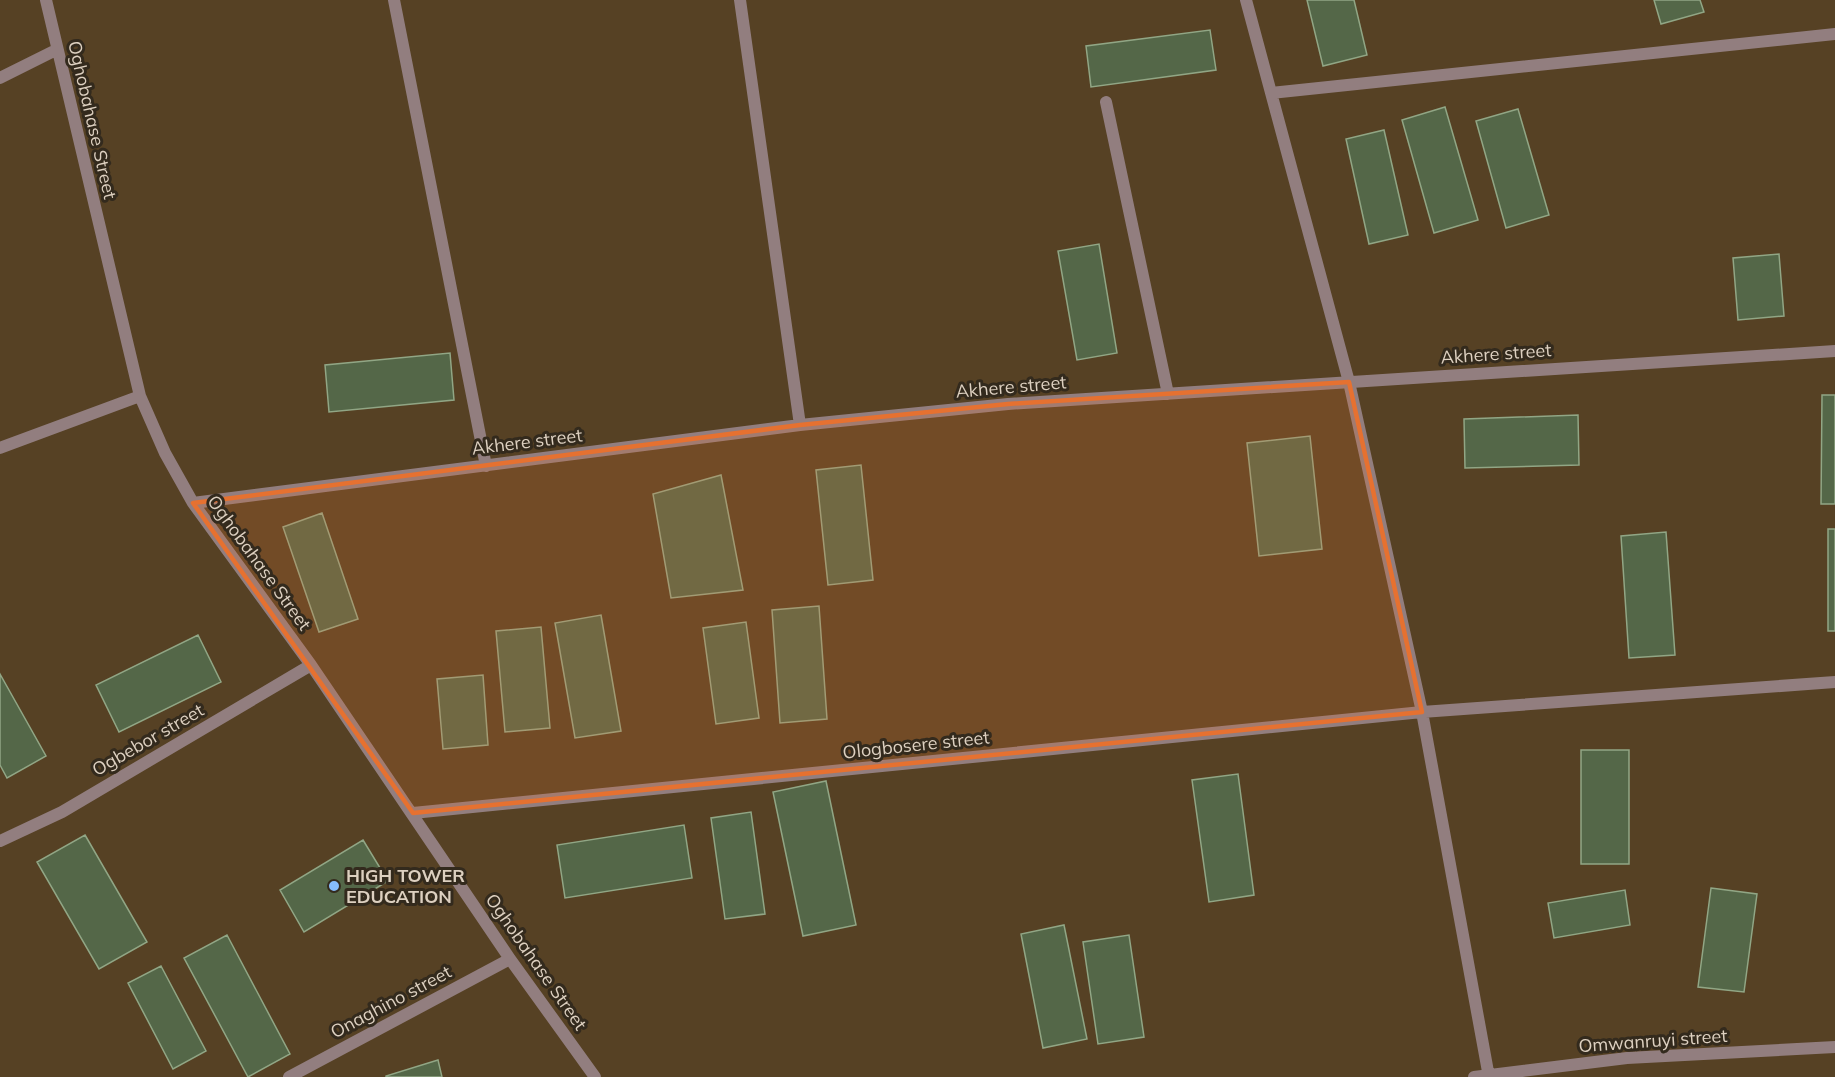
<svg xmlns="http://www.w3.org/2000/svg" width="1835" height="1077" viewBox="0 0 1835 1077" font-family="Mulish,sans-serif">
	<style>
		.building { fill: #546748; stroke: #91a685; stroke-width: 1.5 }
		.lines { fill: none; stroke-linecap: round; stroke-linejoin: round }
		.minor { stroke: #927e7f; stroke-width: 12 }
		.marked { fill: #e67130; fill-opacity: 0.2; stroke: #e67130; stroke-width: 4.5; stroke-linejoin: round }
		.poi-dot { fill: #86bbfb; stroke: #332a1d; stroke-width: 2 }
		.labels { text-anchor: middle; stroke-width: 6; stroke-linejoin: round; paint-order: stroke }
		.street-label { font-size: 18px; fill: #ddd0c0; stroke: #332a1d }
		.poi-label { font-size: 18px; font-weight: bold; fill: #ddd0c0; stroke: #332a1d; text-anchor: start }
	</style>
	<rect width="100%" height="100%" fill="#564124"/>
	<path class="building" d="M1307 0H1354L1367 55 1323 66Z
		M1654 0H1700L1704 12 1661 24Z
		M1210 30 1216 70 1091 87 1086 46Z
		M1445 107 1478 220 1434 233 1402 120Z
		M1518 109 1549 215 1506 228 1476 121Z
		M1384 130 1408 235 1369 244 1346 139Z
		M1099 244 1117 353 1077 360 1058 251Z
		M1779 254 1784 316 1738 320 1733 258Z
		M450 353 454 400 329 412 325 365Z
		M1822 395H1835V504H1821Z
		M1578 415 1579 465 1465 468 1464 419Z
		M1310 436 1322 549 1259 556 1247 443Z
		M861 465 873 580 828 585 816 470Z
		M721 475 743 590 671 598 653 494Z
		M322 513 358 619 319 632 283 527Z
		M1828 529H1835V631H1828Z
		M1666 532 1675 655 1629 658 1621 536Z
		M819 606 827 719 780 723 772 610Z
		M601 615 621 731 575 738 555 623Z
		M746 622 759 718 716 724 703 628Z
		M541 627 550 728 505 732 496 631Z
		M198 635 221 682 119 732 96 685Z
		M0 674 46 756 7 778 0 765Z
		M483 675 488 745 443 749 437 679Z
		M1581 750H1629V864H1581Z
		M1238 774 1254 895 1209 902 1192 780Z
		M826 781 856 925 803 936 773 792Z
		M751 812 765 914 725 919 711 818Z
		M684 825 692 878 565 898 557 845Z
		M85 835 147 942 99 969 37 862Z
		M363 840 388 881 304 932 280 890Z
		M1711 888 1757 894 1744 992 1698 987Z
		M1625 890 1630 925 1554 938 1548 903Z
		M1064 925 1087 1039 1043 1048 1021 934Z
		M227 935 290 1054 248 1077 184 958Z
		M1129 935 1144 1037 1098 1044 1083 942Z
		M161 966 206 1051 173 1069 128 983Z
		M438 1060 442 1077H386V1076Z"/>
	<g class="lines">
		<path class="minor" d="M46 0 140 396 165 453 193 503 311 665 510 959 595 1077
			M394 0 486 466
			M740 0 800 425
			M1246 0 1349 382 1422 712 1489 1077
			M0 78 56 50
			M1271 93 1835 34
			M1106 102 1168 394
			M0 448 140 396
			M193 503 800 425 1008 404 1835 351
			M413 813 1422 712 1835 682
			M0 841 62 812 311 665
			M289 1077 510 959
			M1474 1077 1627 1058 1835 1047"/>
	</g>
	<path class="marked" d="M1349 382 1422 712 413 813 193 503 800 425 1008 404Z"/>
	<circle class="poi-dot" cx="334" cy="886" r="6"/>
	<g class="labels">
		<g class="street-label">
			<text transform="translate(92 120) rotate(77)" y="6">Oghobahase Street</text>
			<text transform="translate(1496 354) rotate(-4)" y="6">Akhere street</text>
			<text transform="translate(1011 387) rotate(-5)" y="6">Akhere street</text>
			<text transform="translate(527 442) rotate(-7)" y="6">Akhere street</text>
			<text transform="translate(259 563) rotate(54)" y="6">Oghobahase Street</text>
			<text transform="translate(148 740) rotate(-30)" y="6">Ogbebor street</text>
			<text transform="translate(916 745) rotate(-6)" y="6">Ologbosere street</text>
			<text transform="translate(536 962) rotate(55)" y="6">Oghobahase Street</text>
			<text transform="translate(391 1002) rotate(-28)" y="6">Onaghino street</text>
			<text transform="translate(1653 1041) rotate(-4)" y="6">Omwanruyi street</text>
		</g>
		<g class="poi-label">
			<text x="346" y="882">HIGH TOWER<tspan x="346" dy="21">EDUCATION</tspan></text>
		</g>
	</g>
</svg>
